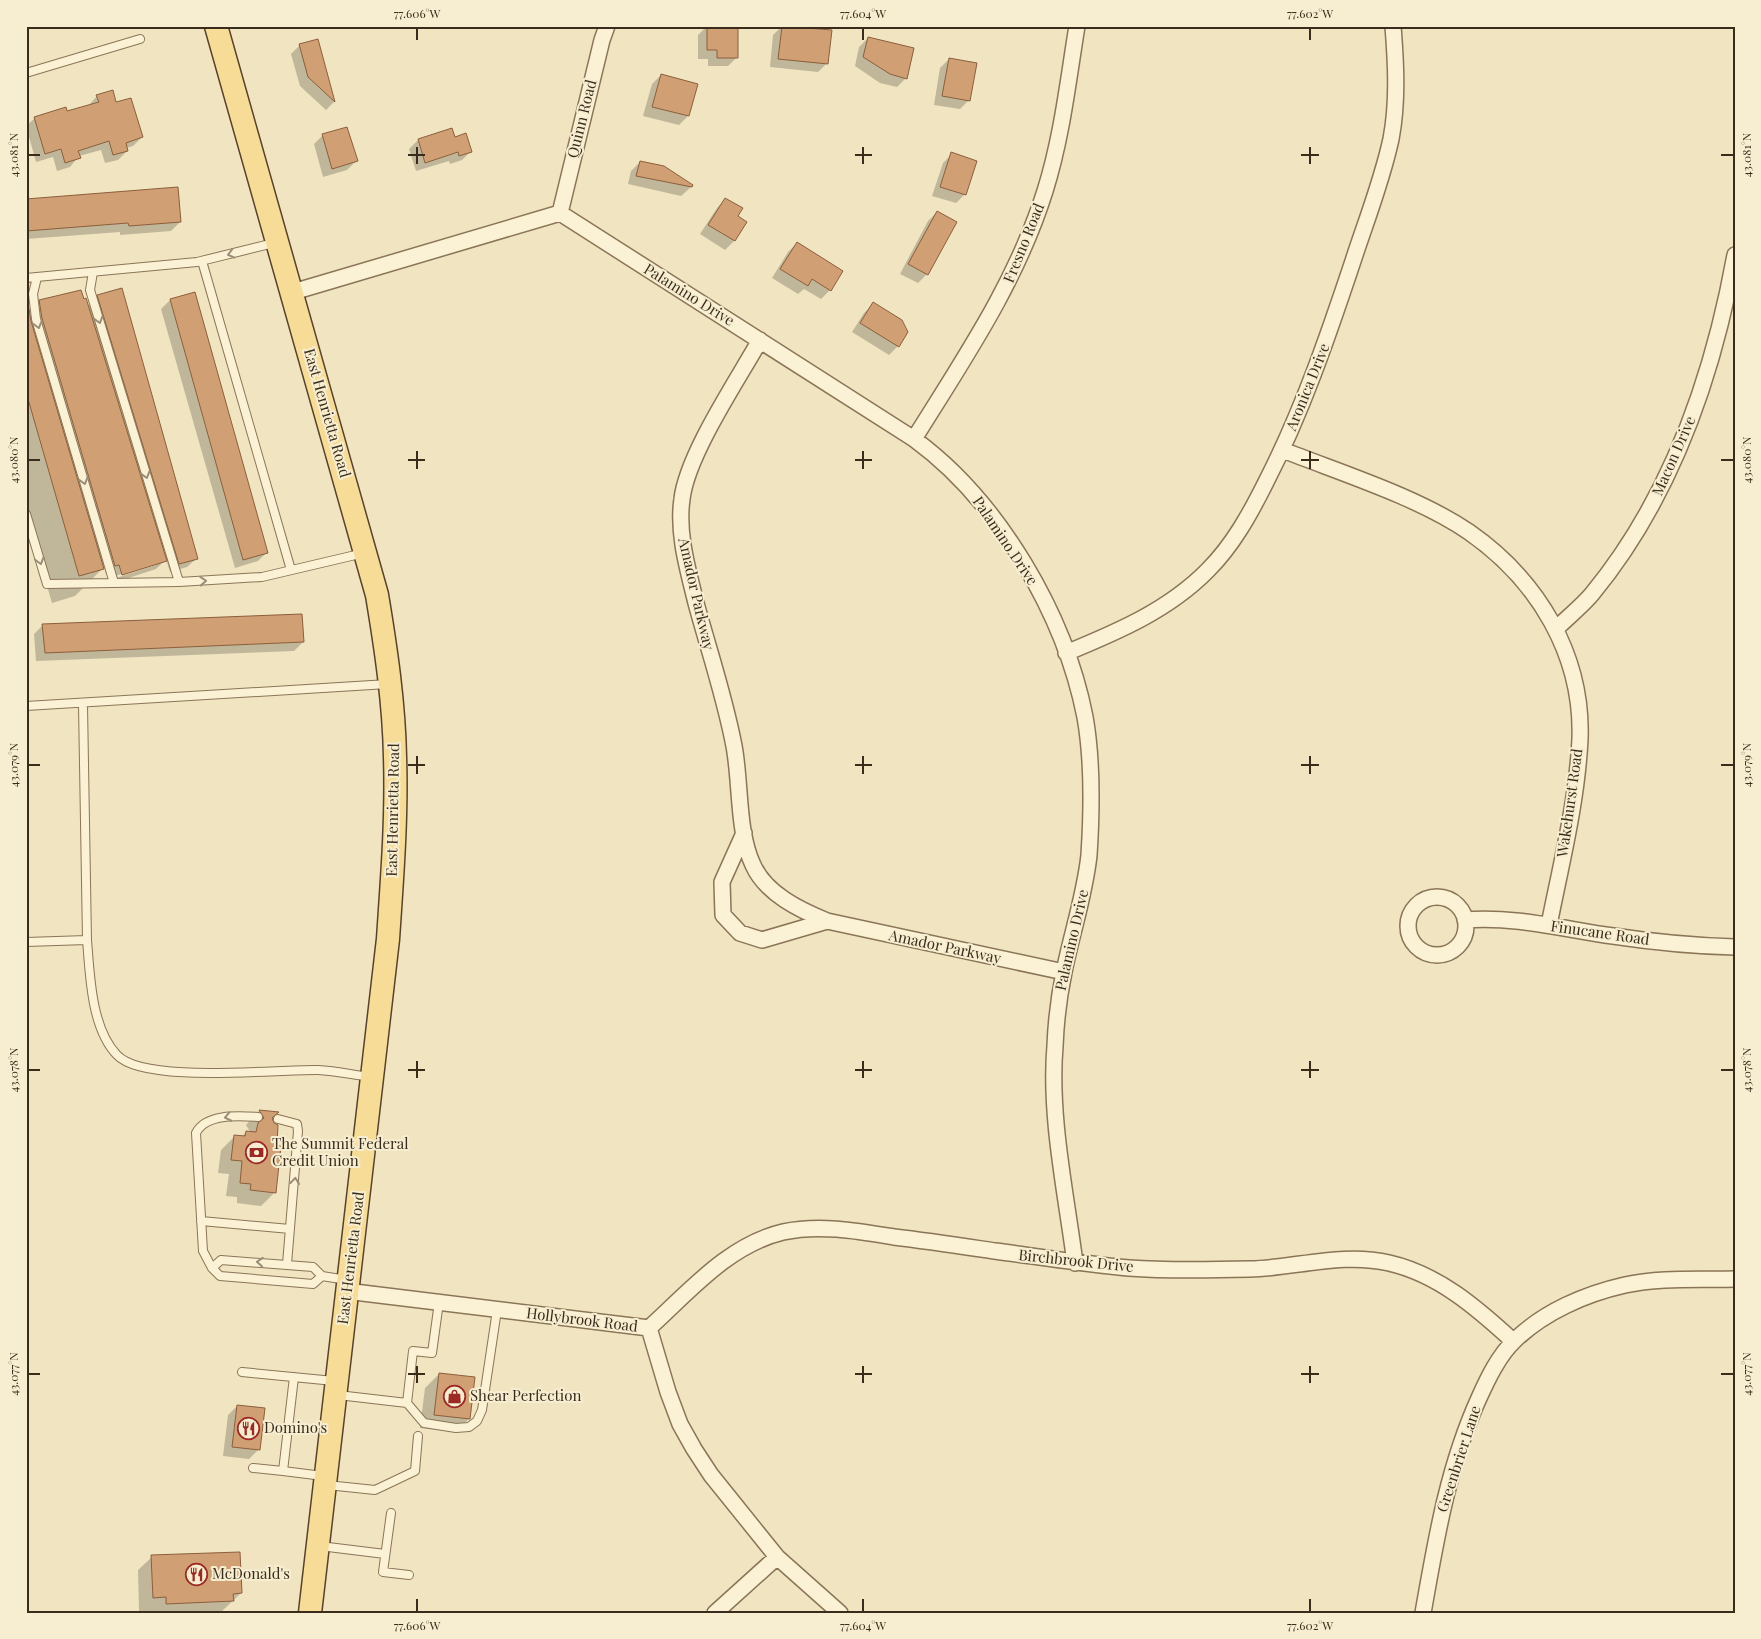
<svg xmlns="http://www.w3.org/2000/svg" width="1761" height="1639" viewBox="0 0 1761 1639" font-family="'Playfair Display',serif">
	<style>
		.shadow { fill: #0003; fill-rule: evenodd }
		.building { fill: #d19f74; stroke: #8b5f3c }
		.lines { fill: none; stroke-linecap: round; stroke-linejoin: round }
		.service-casing { stroke: #8b7557; stroke-width: 10 }
		.minor-casing { stroke: #8b7557; stroke-width: 18 }
		.primary-casing { stroke: #58422c; stroke-width: 25 }
		.service { stroke: #fbf1d4; stroke-width: 8 }
		.minor { stroke: #fbf1d4; stroke-width: 15 }
		.primary { stroke: #f6dc96; stroke-width: 22 }
		.oneway { stroke: #9a8e78 }
		.ticks { fill: none; stroke: #3a2c1c; stroke-width: 2 }
		.labels { text-anchor: middle; stroke-width: 4; stroke-linejoin: round; paint-order: stroke }
		.street-label { font-size: 15px; fill: #3a2c1c; stroke: #f7eed1 }
		.poi-label { font-size: 15px; fill: #3a2c1c; stroke: #f7eed1; text-anchor: start }
		.neatline { fill: none; stroke: #3a2c1c; stroke-width: 2 }
		.ticks-label { font-size: 12px; text-anchor: middle; fill: #3a2c1c }
	</style>
	<rect width="100%" height="100%" fill="#f0e4c1"/>
	<path class="shadow" d="M26 26H33L26 30Z
		M707 26H736L737 57 728 66H708V59H698V35Z
		M782 26 830 31 827 63 818 72 770 67 773 35Z
		M868 38 906 78 897 87 880 83 855 66 859 47Z
		M317 41 334 102 326 110 300 86 291 54 300 45Z
		M949 59 969 100 960 109 934 105 940 68Z
		M661 75 696 85 688 116 679 125 643 116 652 84Z
		M97 96 116 104 142 137 133 146 126 148 127 151 118 160 105 163 101 150 79 156 70 167 57 171 53 157 36 162 26 126 35 118 66 113 88 106Z
		M323 135 356 161 347 170 323 177 314 144Z
		M454 138 471 151 462 160 450 164 449 161 416 171 409 149 418 140Z
		M952 154 965 194 956 203 932 196 943 163Z
		M640 162 691 185V187L681 196 628 184 631 171Z
		M725 199 737 216 746 222 734 241 725 250 700 234 717 208Z
		M26 200 180 222 171 231 120 235V232L26 239Z
		M937 212 927 274 918 283 900 274 928 221Z
		M797 243 842 271 830 290 821 299 804 289 798 294 772 278 788 252Z
		M98 296 197 558 187 567 170 572 166 559 156 569 113 583 110 573 106 574 104 567 75 596 52 603 26 515V305L33 328 31 310 40 301 83 300 88 306ZM156 563V565L116 578 115 576Z
		M170 300 267 552 258 561 235 568 161 309Z
		M873 304 898 346 889 355 852 332 864 313Z
		M43 625 303 642 294 651 36 661 34 634Z
		M259 1111 276 1113 271 1118 275 1192 261 1206 237 1203V1197L226 1196 229 1174 218 1173 221 1150 235 1136 242 1137 246 1132 251 1133 246 1125Z
		M439 1374 469 1419 455 1432 420 1428 425 1388Z
		M237 1406 258 1450 249 1459 223 1456 228 1415Z
		M152 1557 241 1593 220 1613 139 1611 138 1570Z"/>
	<path class="building" d="M707 26H738V58H717V50H707Z
		M782 26 832 30 828 64 778 59Z
		M868 37 914 48 907 79 890 74 863 57Z
		M318 39 335 102 308 77 299 44Z
		M949 58 977 63 970 101 942 96Z
		M661 74 698 84 689 116 652 107Z
		M113 90 116 102 131 98 143 137 126 143 128 151 113 155 109 141 78 151 81 158 65 163 61 149 45 154 34 117 66 107 67 111 99 102 96 95Z
		M347 127 358 161 332 169 322 134Z
		M452 128 455 137 466 133 472 152 459 156 458 152 425 163 418 139Z
		M951 152 977 161 966 195 940 187Z
		M640 161 664 166 693 185 692 187 636 176Z
		M178 187 181 222 129 226 128 223 26 231V199Z
		M725 198 743 208 738 216 747 222 735 241 708 225Z
		M937 211 957 222 928 275 908 264Z
		M797 242 843 271 831 291 812 279 808 286 780 269Z
		M122 288 198 559 179 564 97 295Z
		M81 290 84 299 86 298 167 561 122 575 119 565 115 566 42 318 39 300Z
		M195 292 268 553 243 560 170 299Z
		M873 302 902 320 908 332 899 347 860 323Z
		M26 303H28L31 321 104 569 79 576 26 392Z
		M302 614 304 642 45 653 42 624Z
		M259 1110 279 1112 272 1118 274 1123 278 1125 277 1145 281 1146 276 1193 250 1190 251 1184 240 1183 242 1161 231 1160 234 1135 245 1136 246 1131 256 1132 258 1123 264 1118Z
		M439 1373 475 1377 470 1419 434 1415Z
		M237 1405 265 1408 260 1450 232 1447Z
		M240 1552 242 1593 233 1594 234 1601 166 1604V1597L153 1598 151 1555Z"/>
	<g class="lines">
		<defs>
			<path id="service" d="M26 73 140 39
				M202 261 291 570
				M93 272 90 290 179 582
				M37 277 33 294 36 319 114 583
				M26 278 197 262 274 243
				M26 514 47 584 179 582 262 577 364 553
				M83 705 87 940
				M26 706 388 684
				M26 942 87 940C90 975 91 1028 117 1055 144 1084 276 1069 318 1070 336 1071 354 1075 371 1077
				M258 1117C240 1116 206 1113 196 1133L203 1251 212 1268 220 1276 313 1284 322 1276
				M278 1119 297 1124 298 1131 287 1264
				M201 1221 290 1229
				M212 1268 221 1260 313 1267 322 1276 347 1280
				M242 1372 334 1381
				M338 1395 407 1403 413 1351 432 1353 439 1302
				M407 1403 424 1423 456 1428 469 1427 477 1421 482 1410 497 1310
				M253 1468 283 1471 294 1377
				M283 1471 323 1476
				M327 1485 375 1490 415 1471 418 1436
				M391 1513 383 1572 409 1575
				M320 1546 385 1554"/>
			<path id="minor" d="M560 213 602 40 607 26
				M293 292 560 213 914 439C999 501 1065 615 1085 717 1093 762 1092 809 1089 855 1085 894 1072 932 1064 972 1059 996 1056 1021 1055 1046 1049 1116 1066 1193 1075 1263
				M760 340C737 381 687 455 682 499 677 534 688 570 696 603 709 651 725 698 734 746 741 783 737 831 753 865 766 894 800 910 827 921L1064 972
				M914 439C965 357 1016 283 1045 191 1062 137 1068 81 1077 26
				M1283 450C1341 473 1418 497 1469 532 1538 580 1583 655 1580 739 1577 802 1561 864 1549 925
				M1557 628C1568 617 1582 606 1592 594 1672 497 1713 377 1735 255
				M1066 653C1117 632 1169 610 1208 570 1233 545 1250 514 1266 482 1302 412 1328 336 1353 261 1366 221 1382 181 1391 139 1398 102 1396 64 1393 26
				M744 833 722 882 723 915 740 933 762 940 827 921
				M1408 926a29 29 0 1 1 58 0a29 29 0 1 1-58 0Z
				M1465 920C1515 916 1563 929 1613 936 1653 942 1694 946 1735 947
				M346 1291 649 1328
				M649 1328C689 1292 728 1245 783 1232 819 1224 858 1231 894 1237 928 1241 961 1246 995 1251 1040 1257 1084 1264 1129 1268 1169 1271 1210 1270 1250 1269 1295 1268 1343 1252 1389 1263 1438 1274 1477 1308 1513 1341
				M649 1328 668 1392 680 1424 694 1449 711 1475 777 1557 840 1613
				M715 1613 777 1557
				M1423 1613C1436 1539 1448 1466 1479 1398 1488 1378 1499 1355 1515 1340 1544 1312 1585 1294 1625 1285 1660 1277 1699 1280 1735 1279"/>
			<path id="primary" d="M216 26 377 595C386 649 394 703 395 757 397 818 392 879 388 939L310 1613"/>
		</defs>
		<use href="#service" class="service-casing"/>
		<use href="#minor" class="minor-casing"/>
		<use href="#primary" class="primary-casing"/>
		<use href="#service" class="service"/>
		<use href="#minor" class="minor"/>
		<use href="#primary" class="primary"/>
	</g>
	<defs><path id="oneway-chevron" d="M-2-3.5L2.5 0L-2 3.5" fill="none" stroke-width="1.6" stroke-linecap="round" stroke-linejoin="round" transform="scale(1.25)"/></defs>
	<g class="oneway">
		<use href="#oneway-chevron" transform="translate(231 254) rotate(166)"/>
		<use href="#oneway-chevron" transform="translate(99 320) rotate(73)"/>
		<use href="#oneway-chevron" transform="translate(38 325) rotate(75)"/>
		<use href="#oneway-chevron" transform="translate(146 475) rotate(73)"/>
		<use href="#oneway-chevron" transform="translate(84 481) rotate(73)"/>
		<use href="#oneway-chevron" transform="translate(40 561) rotate(74)"/>
		<use href="#oneway-chevron" transform="translate(203 581) rotate(-4)"/>
		<use href="#oneway-chevron" transform="translate(228 1117) rotate(168)"/>
		<use href="#oneway-chevron" transform="translate(295 1181) rotate(-84)"/>
		<use href="#oneway-chevron" transform="translate(260 1262) rotate(-176)"/>
	</g>
	<path class="ticks" d="M417 28V40M863 28V40M1310 28V40M417 147V164M863 147V164M1310 147V164M28 155H40M408 155H425M855 155H872M1301 155H1319M1721 155H1734M417 451V469M863 451V469M1310 451V469M28 460H40M408 460H425M855 460H872M1301 460H1319M1721 460H1734M417 756V774M863 756V774M1310 756V774M28 765H40M408 765H425M855 765H872M1301 765H1319M1721 765H1734M417 1061V1078M863 1061V1078M1310 1061V1078M28 1070H40M408 1070H425M855 1070H872M1301 1070H1319M1721 1070H1734M417 1366V1383M863 1366V1383M1310 1366V1383M28 1374H40M408 1374H425M855 1374H872M1301 1374H1319M1721 1374H1734M417 1599V1612M863 1599V1612M1310 1599V1612"/>
	<defs>
		<symbol id="bank-ring" viewBox="-11 -11 22 22"><circle r="9.5" fill="#f7eed1" stroke="#9d2824" stroke-width="1.5"/><path d="M-6-4H6V4H-6ZM0-2.3a2.3 2.3 0 1 0 0 4.6a2.3 2.3 0 1 0 0-4.6Z" fill="#9d2824"/></symbol>
		<symbol id="shop-ring" viewBox="-11 -11 22 22"><circle r="9.5" fill="#f7eed1" stroke="#9d2824" stroke-width="1.5"/><path d="M-5-2.5h2.3a2.7 3.5 0 0 1 5.4 0H5L5.5 6h-11ZM-1.5-2.5h3a1.5 2.3 0 0 0-3 0Z" fill="#9d2824"/></symbol>
		<symbol id="restaurant-ring" viewBox="-11 -11 22 22"><circle r="9.5" fill="#f7eed1" stroke="#9d2824" stroke-width="1.5"/><path d="M-5-6h1v4h1v-4h1v4h1v-4h1v5L-1.5 .5V6h-2V.5L-5-1ZM5-6V6H3V1.5H1.5Q1.5-4 5-6Z" fill="#9d2824"/></symbol>
	</defs>
	<g fill-rule="evenodd">
		<use href="#bank-ring" x="244" y="1140" width="25" height="25"/>
		<use href="#shop-ring" x="442" y="1384" width="25" height="25"/>
		<use href="#restaurant-ring" x="236" y="1416" width="25" height="25"/>
		<use href="#restaurant-ring" x="184" y="1562" width="25" height="25"/>
	</g>
	<g class="labels">
		<g class="street-label">
			<text transform="translate(582 119) rotate(-76)" y="5">Quinn Road</text>
			<text transform="translate(1024 243) rotate(-68)" y="5">Fresno Road</text>
			<text transform="translate(689 295) rotate(32)" y="5">Palamino Drive</text>
			<text transform="translate(1308 387) rotate(-68)" y="5">Aronica Drive</text>
			<text transform="translate(327 413) rotate(74)" y="5">East Henrietta Road</text>
			<text transform="translate(1674 456) rotate(-66)" y="5">Macon Drive</text>
			<text transform="translate(1005 541) rotate(56)" y="5">Palamino Drive</text>
			<text transform="translate(696 594) rotate(77)" y="5">Amador Parkway</text>
			<text transform="translate(1570 803) rotate(-82)" y="5">Wakehurst Road</text>
			<text transform="translate(393 810) rotate(-89)" y="5">East Henrietta Road</text>
			<text transform="translate(1600 933) rotate(8)" y="5">Finucane Road</text>
			<text transform="translate(1072 940) rotate(-77)" y="5">Palamino Drive</text>
			<text transform="translate(945 947) rotate(12)" y="5">Amador Parkway</text>
			<text transform="translate(351 1258) rotate(-83)" y="5">East Henrietta Road</text>
			<text transform="translate(1076 1261) rotate(6)" y="5">Birchbrook Drive</text>
			<text transform="translate(582 1320) rotate(7)" y="5">Hollybrook Road</text>
			<text transform="translate(1459 1459) rotate(-72)" y="5">Greenbrier Lane</text>
		</g>
		<g class="poi-label">
			<text x="272" y="1149">The Summit Federal<tspan x="272" dy="17">Credit Union</tspan></text>
			<text x="470" y="1401">Shear Perfection</text>
			<text x="264" y="1433">Domino's</text>
			<text x="212" y="1579">McDonald's</text>
		</g>
	</g>
	<rect width="1761" height="1639" fill="none" stroke="#f7eed1" stroke-width="55"/>
	<rect x="28" y="28" width="1706" height="1584" class="neatline"/>
	<g class="ticks-label">
		<text x="417" y="18">77.606°W</text>
		<text x="863" y="18">77.604°W</text>
		<text x="1310" y="18">77.602°W</text>
		<text transform="translate(14 155) rotate(-90)" y="4">43.081°N</text>
		<text transform="translate(1747 155) rotate(-90)" y="4">43.081°N</text>
		<text transform="translate(14 460) rotate(-90)" y="4">43.080°N</text>
		<text transform="translate(1747 460) rotate(-90)" y="4">43.080°N</text>
		<text transform="translate(14 765) rotate(-90)" y="4">43.079°N</text>
		<text transform="translate(1747 765) rotate(-90)" y="4">43.079°N</text>
		<text transform="translate(14 1070) rotate(-90)" y="4">43.078°N</text>
		<text transform="translate(1747 1070) rotate(-90)" y="4">43.078°N</text>
		<text transform="translate(14 1374) rotate(-90)" y="4">43.077°N</text>
		<text transform="translate(1747 1374) rotate(-90)" y="4">43.077°N</text>
		<text x="417" y="1630">77.606°W</text>
		<text x="863" y="1630">77.604°W</text>
		<text x="1310" y="1630">77.602°W</text>
	</g>
</svg>
